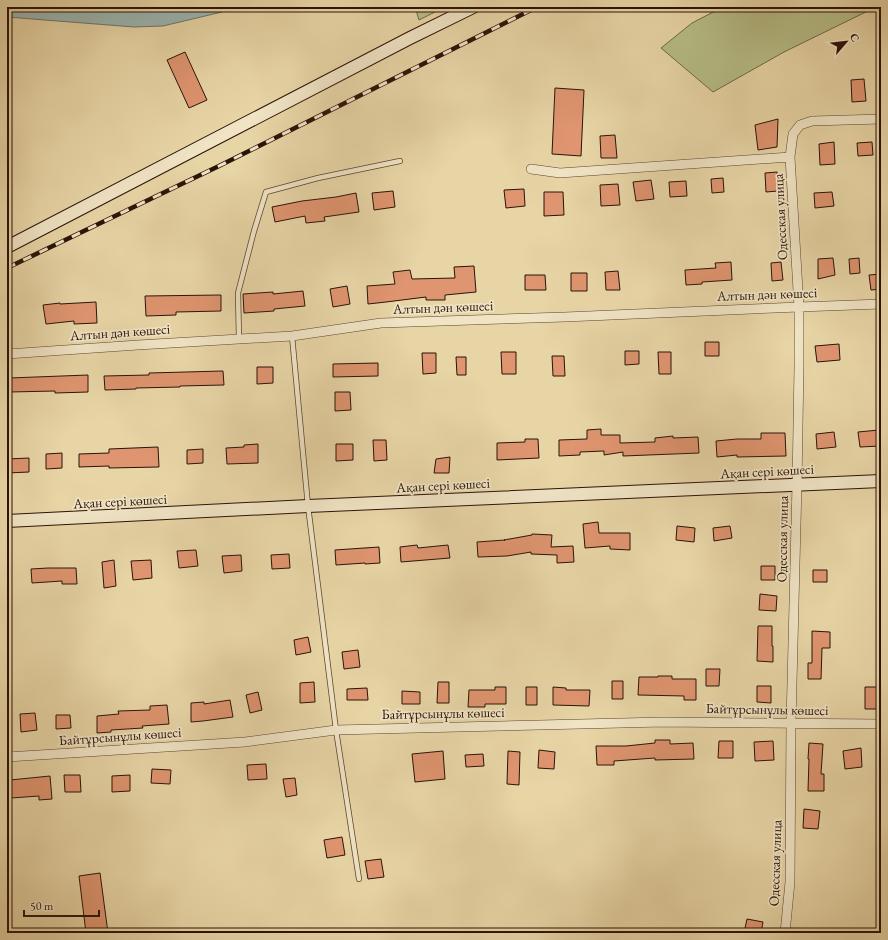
<svg xmlns="http://www.w3.org/2000/svg" width="888" height="940" viewBox="0 0 888 940" font-family="'EB Garamond',serif">
	<style>
		.green { fill: #b6bd87; stroke: #706848 }
		.water { fill: #9bb6b2; stroke: #6e756e }
		.building { fill: #df9570; stroke: #2a1308 }
		.lines { fill: none; stroke-linecap: round; stroke-linejoin: round }
		.lane-casing { stroke: #5a4430; stroke-width: 6 }
		.street-casing { stroke: #5a4430; stroke-width: 10 }
		.secondary-casing { stroke: #2a1308; stroke-width: 14 }
		.lane { stroke: #f0e4c5; stroke-width: 4.5 }
		.street { stroke: #f0e4c5; stroke-width: 9 }
		.secondary { stroke: #f0e4c5; stroke-width: 12 }
		.rail-casing { stroke: #2a1308; stroke-width: 4.5 }
		.rail { stroke: #f0e4c5; stroke-width: 3; stroke-dasharray: 9; stroke-linecap: butt }
		.labels { text-anchor: middle; stroke-width: 3.5; stroke-linejoin: round; paint-order: stroke }
		.street-label { font-size: 14px; fill: #2a1308; stroke: #f0e4c5 }
	</style>
	<rect width="100%" height="100%" fill="#e8d5a6"/>
	<filter id="stains"><feTurbulence type="fractalNoise" baseFrequency=".005" numOctaves="4"/><feColorMatrix values="0 0 0 0 .2 0 0 0 0 .09 0 0 0 0 .02 0 0 0 .5 -.17"/></filter>
	<radialGradient id="worn" r=".72"><stop offset=".6" stop-color="#630" stop-opacity="0"/><stop offset="1" stop-color="#630" stop-opacity=".3"/></radialGradient>
	<path class="green" d="M415 7H445L419 20Z
		M723 7H876L784 52 713 92 661 48 692 23Z"/>
	<path class="water" d="M7 7H231L222 12 163 26 134 27 7 17Z"/>
	<path class="building" d="M185 52 207 100 189 108 167 60Z
		M864 79 866 101 852 102 851 80Z
		M555 88 584 90 581 156 552 154Z
		M778 119 777 147 758 150 755 125Z
		M615 135 617 158H601L600 136Z
		M834 142 835 164 820 165 819 144Z
		M872 142 873 155 858 156 857 143Z
		M777 172 778 191 766 192 765 173Z
		M723 178 724 192 712 193 711 179Z
		M651 180 654 199 636 201 633 182Z
		M686 181 687 196 670 197 669 182Z
		M618 184 620 205 601 206 600 185Z
		M524 189 525 206 506 208 504 190Z
		M393 191 395 207 374 210 372 193Z
		M544 192H563L564 215 544 216Z
		M832 192 834 206 815 208 814 193Z
		M356 193 359 212 324 217 325 221 306 223 305 216 275 222 272 207 302 201 336 197Z
		M833 258 835 275 818 279V259Z
		M859 258 860 273 850 274 849 259Z
		M731 262 732 280 702 282V284L686 285 685 270 716 268 715 263Z
		M781 262 783 280 772 281 771 263Z
		M474 266 476 292 445 295V300H426V297L386 302 368 304 367 286 395 284 393 272 410 270 412 279 455 278 454 267Z
		M618 271 620 290H606L605 272Z
		M571 273H587V291H571Z
		M881 274V289L871 290 869 275Z
		M525 275H545L546 290H525Z
		M347 286 350 304 333 307 330 289Z
		M303 291 305 306 274 309V311L244 313 243 294 273 292V294Z
		M221 295V311L176 312V315L146 316 145 296Z
		M96 302 97 323 74 324V321L46 324 43 305 60 303V304Z
		M705 342H719V356H705Z
		M839 344 840 360 817 362 815 346Z
		M625 351H639V364L625 365Z
		M501 352H516V374H502Z
		M658 352H671V374H659Z
		M422 353H436V373L423 374Z
		M552 356H564L565 376H553Z
		M456 357H466V375H457Z
		M378 363V376L333 377V364Z
		M257 367H273V383L257 384Z
		M223 371 224 385 180 386V387L136 388V389L105 390 104 376 149 375V373Z
		M88 375V392L55 393V391L9 392V378Z
		M335 392H350L351 410 335 411Z
		M601 429V435H620V443L655 442V438L673 436V438L698 437 699 453 623 456V452L604 455V451L580 452V455L559 456V440L587 439V430Z
		M879 430 880 446 860 447 858 432Z
		M834 432 836 447 817 449 816 434Z
		M761 433H785L786 456 737 457V455L717 457 716 441 737 439H761Z
		M525 439H538L539 458 497 460V443L525 442Z
		M373 440H386L387 460 374 461Z
		M258 444V463L227 464 226 448 244 447V445Z
		M336 444H353V460L336 461Z
		M158 447 159 467 109 468V466L79 467V454L109 453V449Z
		M203 449V463L187 464V450Z
		M62 453V468L46 469V454Z
		M450 457 449 473H434L436 459Z
		M29 458V472L7 473V459Z
		M598 522 599 533H630V550L610 549V546L585 548 583 524Z
		M677 526 695 528 694 542 676 540Z
		M730 526 732 538 714 541 713 528Z
		M532 534 552 535 551 547 573 546 574 562 557 563V555L531 554V552L507 556 478 557 477 542 505 540H504L532 535Z
		M417 545 418 548 448 545 450 558 401 562 400 547Z
		M379 547 380 563 365 564V563L336 565 335 550Z
		M196 550 198 566 179 568 177 551Z
		M289 554 290 568 272 569 271 555Z
		M241 555 242 571 224 573 222 556Z
		M114 560 116 586 104 588 102 562Z
		M151 560 152 578 133 580 131 561Z
		M761 566H775V580H761Z
		M48 568H76L77 584H62V581L32 583 31 569Z
		M813 570H827V582H813Z
		M760 594 777 596 776 611 759 610Z
		M758 626H772V646H773V662L757 661Z
		M812 631 830 632V648H822L821 679H808V663H812Z
		M308 637 311 652 296 655 294 640Z
		M358 650 360 667 344 669 342 652Z
		M706 669H720L719 686H706Z
		M658 676H672V679H696V700H684V696L638 695 639 677H658Z
		M612 681H623V699H612Z
		M314 682 315 702 300 703V683Z
		M438 682H449V703H437Z
		M757 686H771V703L757 702Z
		M495 687H506V704H485V707H468L469 690H495Z
		M526 687H537V705H526Z
		M553 687 566 688V690H590L589 706 553 705Z
		M865 687H881V709H865Z
		M367 688 368 700H347V689Z
		M402 691 420 692V704H402Z
		M258 692 262 710 250 713 246 695Z
		M230 700 233 717 203 721 191 722V703L204 702V704Z
		M167 705 169 724 142 726 143 728 111 730V732L97 733V716L119 714 118 711 150 710V706Z
		M35 713 37 730 21 732 20 714Z
		M56 715H70L71 728 56 729Z
		M655 740H670V744L693 743 694 759 655 760V758L614 761V765H597L596 746H626L655 743Z
		M719 741H733V758H718Z
		M773 741 774 760 755 761 754 742Z
		M809 743 823 744 821 774H824V791H808L809 759H808Z
		M861 748 862 767 845 769 843 751Z
		M539 750 555 752 554 769 538 768Z
		M443 751 445 779 415 782 412 754Z
		M508 751 520 752 519 785 507 784Z
		M483 754 484 766 466 767 465 755Z
		M266 764 267 779 248 780 247 765Z
		M152 769 171 770 170 784 151 783Z
		M64 775H80L81 792H65Z
		M130 775V791L112 792V776Z
		M50 776 52 799 39 800V796L11 798 10 780Z
		M295 778 297 795 286 797 283 779Z
		M804 809 820 811 818 829 803 828Z
		M342 837 345 855 327 858 324 840Z
		M381 859 384 877 368 879 365 861Z
		M100 873 108 933H86L79 876Z
		M747 919 763 922 761 933H744Z"/>
	<g class="lines">
		<defs>
			<path id="lane" d="M292 336 308 506 336 730 359 879
				M239 339 238 293 254 231 266 192 318 178 400 161"/>
			<path id="street" d="M531 169 560 173 790 157
				M7 354 138 345 292 336 381 323 565 317 799 307 881 304
				M7 757 245 742 336 730 663 722 881 724
				M785 933 790 882 791 723 797 484 799 367V307L790 157 793 134 800 125 812 121 881 119"/>
			<path id="secondary" d="M7 247 410 38 473 7
				M7 521 308 506 881 481"/>
		</defs>
		<use href="#lane" class="lane-casing"/>
		<use href="#street" class="street-casing"/>
		<use href="#secondary" class="secondary-casing"/>
		<use href="#lane" class="lane"/>
		<use href="#street" class="street"/>
		<use href="#secondary" class="secondary"/>
		<defs>
			<path id="rail" d="M7 268 219 166 537 7"/>
		</defs>
		<use href="#rail" class="rail-casing"/>
		<use href="#rail" class="rail"/>
	</g>
	<g class="labels">
		<g class="street-label">
			<text transform="translate(780 217) rotate(-93)" y="5">Одесская улица</text>
			<text transform="translate(767 294) rotate(-2)" y="5">Алтын дән көшесі</text>
			<text transform="translate(443 307) rotate(-2)" y="5">Алтын дән көшесі</text>
			<text transform="translate(120 332) rotate(-4)" y="5">Алтын дән көшесі</text>
			<text transform="translate(767 471) rotate(-3)" y="5">Ақан сері көшесі</text>
			<text transform="translate(443 485) rotate(-3)" y="5">Ақан сері көшесі</text>
			<text transform="translate(120 501) rotate(-3)" y="5">Ақан сері көшесі</text>
			<text transform="translate(782 539) rotate(-89)" y="5">Одесская улица</text>
			<text transform="translate(767 709) rotate(1)" y="5">Байтұрсынұлы көшесі</text>
			<text transform="translate(443 713) rotate(-1)" y="5">Байтұрсынұлы көшесі</text>
			<text transform="translate(120 736) rotate(-4)" y="5">Байтұрсынұлы көшесі</text>
			<text transform="translate(775 863) rotate(-88)" y="5">Одесская улица</text>
		</g>
	</g>
	<rect width="888" height="940" fill="none" stroke="#e8d5a6" stroke-width="24"/>
	<rect x="8" y="8" width="872" height="924" fill="none" stroke="#2a1308" stroke-width="2"/>
	<rect x="12" y="12" width="864" height="916" fill="none" stroke="#2a1308"/>
	<g transform="translate(846 42) rotate(62)" stroke="#f0e4c5" stroke-width="3" paint-order="stroke">
	<path d="M0-3L7 15L0 10L-7 15Z" fill="#2a1308"/>
	<text y="-6" font-size="11" font-weight="bold" text-anchor="middle" fill="#2a1308">С</text>
	</g>
	<path d="M24 910v6h75v-6" fill="none" stroke="#2a1308" stroke-width="2"/>
	<text x="30" y="910" font-size="12" fill="#2a1308" stroke="#f0e4c5" stroke-width="3" paint-order="stroke">50 m</text>
	<rect width="100%" height="100%" filter="url(#stains)"/>
	<rect width="100%" height="100%" fill="url(#worn)"/>
</svg>
